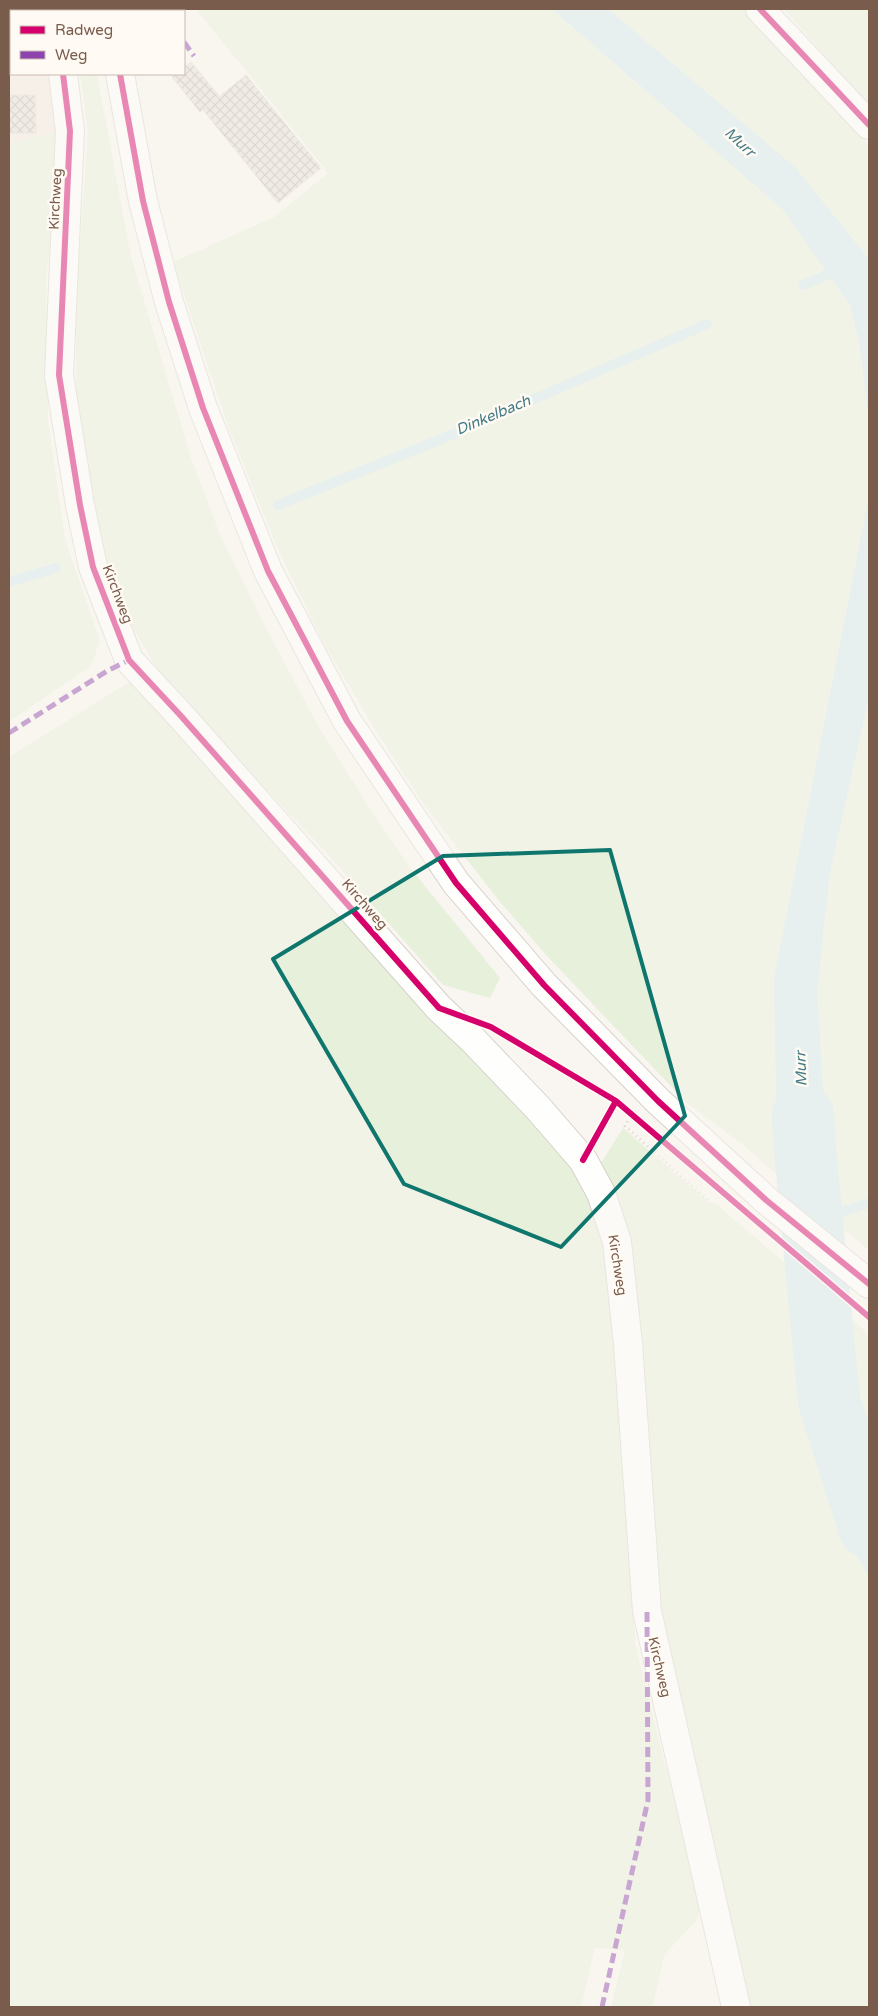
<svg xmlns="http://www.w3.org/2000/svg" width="878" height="2016" viewBox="0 0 878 2016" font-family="'Varela Round',sans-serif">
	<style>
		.residential { fill: #f2e8de }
		.grass { fill: #e7f0db }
		.water { fill: #d0e8ea }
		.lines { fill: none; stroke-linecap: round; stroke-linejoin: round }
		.stream { stroke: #d0e8ea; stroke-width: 10 }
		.river { stroke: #d0e8ea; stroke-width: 62 }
		.building { fill: url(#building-cross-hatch); stroke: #e2d8d2 }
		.minor-casing { stroke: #d7d1cb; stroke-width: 30 }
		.path { stroke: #dcd5d0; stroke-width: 3; stroke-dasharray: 1 4; stroke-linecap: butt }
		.minor { stroke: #fefefd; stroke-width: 28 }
		.quiet { stroke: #8e44ad; stroke-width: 5; stroke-dasharray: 10 5; stroke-linecap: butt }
		.cycleway-casing { stroke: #fffaf3; stroke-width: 9 }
		.cycleway { stroke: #d6006c; stroke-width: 6 }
		.marked { fill: none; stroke: #0f766e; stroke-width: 4; stroke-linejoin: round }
		.labels { text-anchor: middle; stroke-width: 5; stroke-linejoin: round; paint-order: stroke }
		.street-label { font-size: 14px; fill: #7a5c4d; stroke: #fffaf3 }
		.water-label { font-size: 15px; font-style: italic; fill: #437c86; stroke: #fffaf3 }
	</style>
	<defs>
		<pattern id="building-cross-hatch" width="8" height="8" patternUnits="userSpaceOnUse" patternTransform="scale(1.25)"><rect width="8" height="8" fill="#e6ded7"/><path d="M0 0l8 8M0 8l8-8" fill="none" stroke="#bfb7b1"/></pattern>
	</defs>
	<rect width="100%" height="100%" fill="#f9f5f0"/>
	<path class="residential" d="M9 9H42L43 11H11V74H55L65 130 9 144Z"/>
	<path class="grass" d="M196 9H552L783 210 850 305 860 346 869 426V496L774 978 777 1175 742 1144 688 1104 547 956 501 903 424 805 376 731 322 640 276 545 228 426 173 262 274 217 328 173Z
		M608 9H748L856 127 869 146V259L795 167Z
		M784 9H869V106Z
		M80 74H97L131 257 191 458 221 537 264 624 317 724 370 809 411 869 500 978 490 998 443 985 324 850 168 687 119 604 95 531 76 413V298L88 132Z
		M65 130 46 278 48 420 65 539 100 641 91 666 9 722V144Z
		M131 681 531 1114 542 1134 575 1170 606 1230 636 1648 701 1908 696 1921 664 1955 653 2007H611L625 1950 595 1948 581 2007H9V757Z
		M869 698V1250L831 1219 817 991 830 872Z
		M623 1128 710 1203 716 1204 791 1268 807 1415 854 1550 869 1579V2007H750L661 1625 626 1228 601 1163Z
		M836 1304 869 1335V1454L853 1405Z"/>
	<path class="water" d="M552 9H608L795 167 869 259V426L860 346 850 305 783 210Z
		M869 496V698L830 872 817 991 831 1219 777 1175 774 978Z
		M791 1268 836 1304 853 1405 869 1454V1579L854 1550 807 1415Z"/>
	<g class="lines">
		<path class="stream" d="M803 285 839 270
			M278 505 456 433 707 324
			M9 582 56 568
			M812 1222 869 1203"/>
		<path class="river" d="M803 1115 805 1150 829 1401 869 1527"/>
	</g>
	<path class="building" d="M9 9H20L21 11H11V42L9 43Z
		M191 62 219 96 200 112 172 77 176 74H184V67Z
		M246 75 321 168 278 203 203 110Z
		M9 95H35L36 133H9Z"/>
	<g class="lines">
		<defs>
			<path id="minor" d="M51 9 52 11
				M114 9V11
				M760 9 869 125
				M63 74 70 131 59 375 80 505 93 567 129 660 181 716 439 1008 473 1040 538 1108 583 1160 601 1193 617 1242 628 1344 647 1611 736 2007
				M120 74 143 201 169 302 203 408 268 571 347 721 456 883 544 985 658 1101 766 1200 869 1284"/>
		</defs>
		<use href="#minor" class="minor-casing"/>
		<path class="path" d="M529 1051 604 1094
			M630 1117 625 1126 709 1201"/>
		<use href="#minor" class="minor"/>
		<path class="quiet" d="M184 42 194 56
			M9 733 107 671 129 660
			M602 2007 648 1800 647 1611"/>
		<defs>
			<path id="cycleway" d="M760 9 869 125
				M63 74 70 131 59 375 80 505 93 567 129 660 181 716 439 1008 491 1027 616 1101 869 1317
				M120 74 143 201 169 302 203 408 268 571 347 721 456 883 544 985 658 1101 766 1200 869 1284
				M583 1160 616 1101"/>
		</defs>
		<use href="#cycleway" class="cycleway-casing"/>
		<use href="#cycleway" class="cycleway"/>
	</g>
	<path d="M0 0H878V2016H0ZM610 850 685 1116 561 1247 404 1184 273 959 443 856Z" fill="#f9f5f0" fill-opacity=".55" fill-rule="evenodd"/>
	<path class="marked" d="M610 850 685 1116 561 1247 404 1184 273 959 443 856Z"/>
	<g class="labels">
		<g class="street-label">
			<text transform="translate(55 199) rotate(-87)" y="5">Kirchweg</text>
			<text transform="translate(118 594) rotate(69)" y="5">Kirchweg</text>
			<text transform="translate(365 904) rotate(49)" y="5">Kirchweg</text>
			<text transform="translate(618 1265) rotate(81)" y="5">Kirchweg</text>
			<text transform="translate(660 1667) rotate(77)" y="5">Kirchweg</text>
		</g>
		<g class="water-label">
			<text transform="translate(740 142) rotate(43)" y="5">Murr</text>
			<text transform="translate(493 415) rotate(-23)" y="5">Dinkelbach</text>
			<text transform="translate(801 1069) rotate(-92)" y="5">Murr</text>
		</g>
	</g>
	<rect width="878" height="2016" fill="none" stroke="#7a5c4d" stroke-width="20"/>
	<rect x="10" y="10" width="175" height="65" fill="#fffaf3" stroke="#cabbb1"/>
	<rect x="20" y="26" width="25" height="8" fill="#d6006c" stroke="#cabbb1"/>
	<text x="55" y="35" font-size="15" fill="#7a5c4d">Radweg</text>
	<rect x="20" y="51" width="25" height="8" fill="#8e44ad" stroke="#cabbb1"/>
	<text x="55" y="60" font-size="15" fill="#7a5c4d">Weg</text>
</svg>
